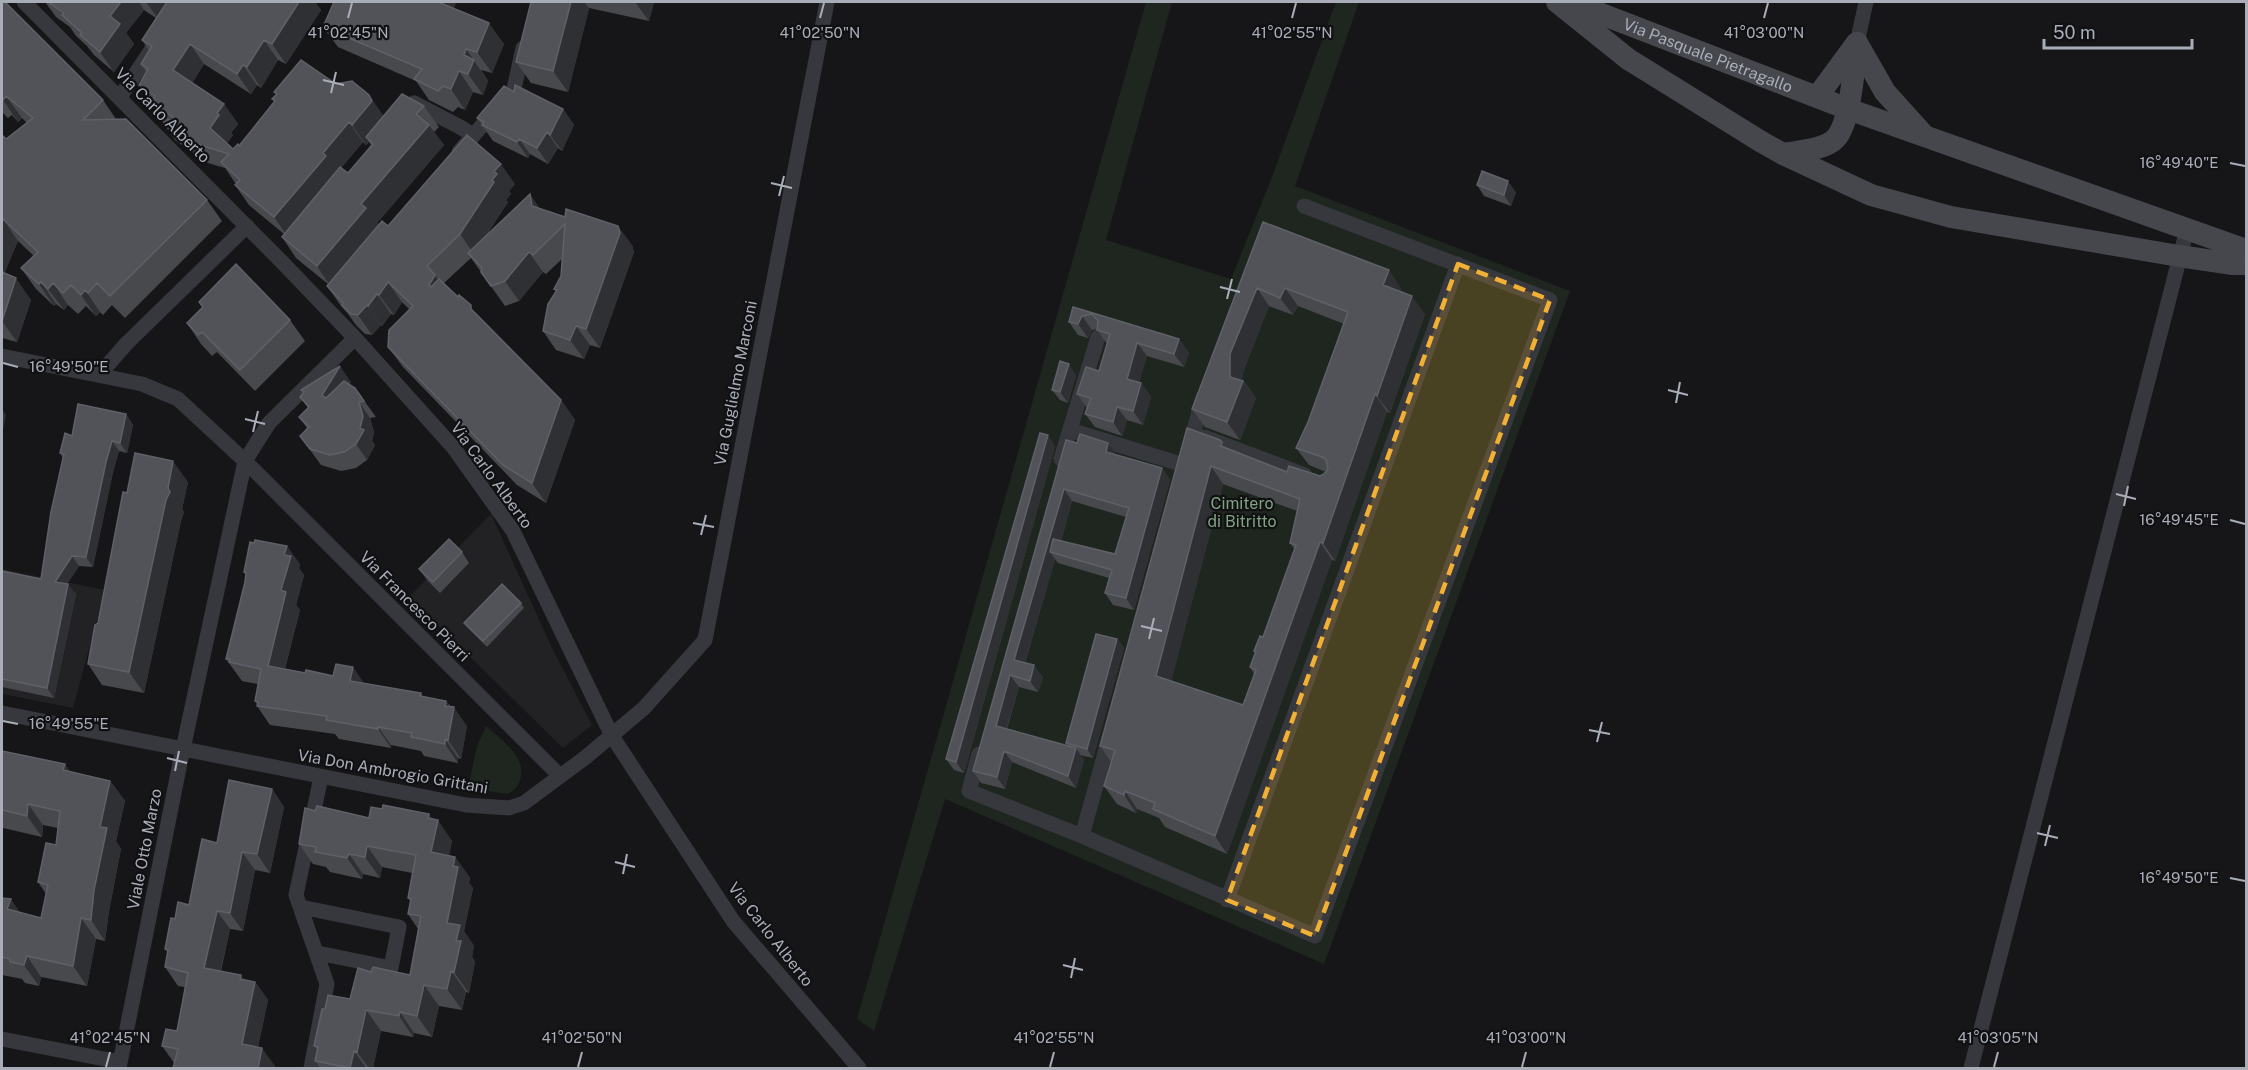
<svg xmlns="http://www.w3.org/2000/svg" width="2248" height="1070" viewBox="0 0 2248 1070" font-family="'Public Sans',sans-serif">
	<style>
		.built { fill: #222225 }
		.green { fill: #1e261f }
		.lines { fill: none; stroke-linecap: round; stroke-linejoin: round }
		.street { stroke: #37383d; stroke-width: 15 }
		.secondary { stroke: #45474d; stroke-width: 22 }
		.wall { fill: #47494d; fill-rule: evenodd }
		.shaded-wall { fill: #2f3033 }
		.building { fill: #525359; stroke: #5f6168; stroke-width: 1.5; fill-rule: evenodd }
		.marked { fill: #f2b134; fill-opacity: 0.2; stroke: #f2b134; stroke-width: 4.5; stroke-dasharray: 12 8; stroke-linejoin: round }
		.ticks { fill: none; stroke: #a8adb8; stroke-width: 2 }
		.labels { text-anchor: middle; stroke-width: 4.5; stroke-linejoin: round; paint-order: stroke }
		.street-label { font-size: 16px; fill: #a8adb8; stroke: #111113 }
		.park-label { font-size: 16px; fill: #7fa381; stroke: #111113 }
		.ticks-label { font-size: 15px; text-anchor: middle; fill: #a8adb8; stroke: #111113; stroke-width: 4.5; stroke-linejoin: round; paint-order: stroke }
	</style>
	<rect width="100%" height="100%" fill="#161618"/>
	<path class="built" d="M491 514 552 648 592 725 563 748 409 597Z
		M2 569 105 590 73 708 2 694Z"/>
	<path class="green" d="M1146 2H1172L1106 240 1231 279 1272 177 1336 2H1359L1295 186 1570 291 1324 964 945 799 874 1031 857 1019Z
		M486 726C501 740 528 757 520 780 517 788 514 791 507 794L468 788 477 746Z"/>
	<g class="lines">
		<path class="street" d="M24 2 281 261 355 338 453 447 513 531 612 736 733 921 859 1068
			M1857 43 1866 2
			M120 97 152 49
			M411 106 414 103 460 127 473 135
			M459 152 514 89 523 48
			M2 356 142 384 178 399 245 461 560 776
			M99 375 126 344 247 226
			M1070 430 1184 465
			M1204 437 1305 475
			M1189 449 1203 397
			M1061 459 1098 337
			M2 713 466 805 509 808 524 803 586 757 644 708 705 640 827 2
			M979 754 969 791 1082 836 1315 936 1550 300 1304 206
			M1082 836 1110 735
			M1227 900 1458 264
			M301 907 399 927 391 968 318 953
			M2 1039 120 1062
			M119 1068 180 763 245 461 269 423 355 338
			M311 1068 327 984 296 895 321 777
			M1971 1068 2187 229"/>
		<g class="secondary">
			<path d="M1557 2 1628 59 1760 141 1783 154 1871 195 1951 217 2179 256 2233 264H2246"/>
			<path id="s1" d="M1570 2 1848 109 2246 250"/>
			<path d="M1857 43 1885 92 1922 133"/>
			<path d="M1817 97 1856 44"/>
			<path d="M1783 154C1799 151 1825 150 1836 138 1851 121 1854 66 1857 43"/>
		</g>
	</g>
	<path class="wall" d="M2 2 103 100 116 119 207 200 222 221 125 318 112 305 103 315 100 312 96 316 86 306 78 314 68 305 64 310 56 304 54 306 36 289 21 268 34 256 18 241 4 273 31 300 17 342 2 338V135L6 139 27 123 22 118 18 122 12 115 8 118 2 112Z
		M45 2H315L321 10 286 64 278 60 261 88 257 85 251 94 204 64 192 83 224 104 238 124 231 133 233 135 227 143 233 149 239 146 275 102 272 99 276 95 274 92 384 116 424 106 439 127 434 132 444 145 377 223 379 225 388 226 515 184 509 191 511 194 506 200 508 202 486 236 540 208 632 245 634 252 600 348 590 345 584 359 556 350 543 331 556 292 554 289 561 276 562 259 546 274 543 272 519 301 505 306 471 258 444 283 481 318 561 400 575 420 546 503 517 485 403 367 388 347 410 310 402 302 394 315 391 314 382 326 381 325 372 335 365 334 356 325 348 314 341 306 327 286 328 284 296 258 282 237 284 234 249 205 235 185 236 184 225 168 208 163 175 140 161 120H164L139 85 146 72 141 64 149 51 142 40 156 18 144 10 126 33 134 44 114 72 94 55 87 46 76 36 70 27 56 17ZM363 142 366 145 369 142 371 145 348 173 341 168Z
		M352 2H456L454 8 504 44 492 73 481 70 488 81 483 95 473 92 465 110 458 107 453 112 429 100 416 81 338 47 323 27 351 3Z
		M531 2H654L649 21 589 8 568 92 531 83 516 62Z
		M514 92 563 109 574 125 562 151 558 148 548 164 530 154 528 158 493 141 477 118Z
		M1477 185 1516 192 1511 206 1484 196Z
		M1263 222 1401 288 1400 291 1425 314 1390 413 1387 412 1335 561 1332 560 1227 854 1165 827 1159 818 1137 809 1136 813 1117 804 1104 786 1111 762 1100 746 1187 428 1226 448 1287 472 1320 476 1324 474 1326 472 1309 465 1296 448 1308 422 1344 324 1298 306 1293 315 1269 306 1243 372V380L1256 398 1240 440 1205 427 1192 409ZM1223 484 1297 511 1290 543 1295 550 1263 637 1254 651 1255 653 1250 667 1254 674 1243 705 1171 681Z
		M199 302 290 320 305 341 255 391 217 352 212 356 201 344 187 323 203 307Z
		M1073 307 1179 339 1189 353 1184 367 1147 356 1139 382 1141 383 1151 397 1143 425 1127 420 1122 436 1095 427 1085 414 1087 408 1077 394 1099 371 1107 344 1097 330V329L1092 330 1088 338 1078 335 1069 322Z
		M1076 375 1068 403 1060 400 1052 390Z
		M351 382 349 385 355 388 376 417 370 418 374 432 372 441 375 445 367 460 356 468 341 471 321 465 300 436 307 428 299 417 308 408 300 397 303 393 301 390Z
		M126 414 133 425 127 453 119 451 113 472 93 567 79 566 67 584 76 594 54 698 2 687V571L41 579 63 458 60 453 72 436Z
		M1066 440 1162 468 1170 480 1134 610 1113 605 1105 593 1109 578 1058 563 1055 559 1025 663 1043 677 1038 692 1019 687 1007 729 1067 746 1066 743 1117 639 1124 648 1093 758 1080 755 1084 760 1076 788 1012 762 1005 789 981 783 973 771ZM1072 501 1126 517 1115 554 1061 541Z
		M1055 446 964 773 954 770 946 759Z
		M188 482 182 509 184 512 181 521 144 693 102 685 88 664 127 493Z
		M462 552 469 563 440 593 427 580 419 569Z
		M300 564 299 568 304 575 296 605 300 610 285 669 421 693 423 697 446 701 467 726 461 759 458 758V763L424 756 421 751 391 745V748L339 739 335 734 270 725 257 706V704L255 701 258 684 242 681 226 659 245 582 246 575 244 572Z
		M521 603 524 608 487 647 468 628 464 623Z
		M2 751 70 772 110 781 125 801 116 841 121 849 109 911 105 941 96 939 87 986 41 977 39 986 25 983 22 979 2 975V898L20 913 41 918 46 894 38 882 56 845 58 828 43 825 42 837 3 828 2 826Z
		M272 789 284 807 270 873 255 870 243 931 230 929 221 971 244 980 255 982 268 1000 258 1047 275 1066 175 1064 162 1046 177 1031 185 987 178 986 165 967 168 953 165 949 175 919 189 905 217 843Z
		M315 811 369 818 433 819 452 841 449 855 455 857 470 878 469 883 473 888 464 931 474 946 472 957 475 962 469 993 466 992 462 1010 439 1006 432 1037 414 1033 413 1037 381 1031 373 1068H320L315 1061 317 1050 314 1046 325 1009 350 999 371 972 410 975 418 929 408 914 411 902 408 898 412 873 382 867 380 878 363 874 362 879 330 872 326 867 313 864 299 844Z"/>
	<path class="shaded-wall" d="M121 2H139L144 10 126 33 134 44 114 72 100 52 110 16Z
		M146 2H172L159 20Z
		M299 2H315L321 10 286 64 272 44Z
		M435 2H456L449 21Z
		M571 2H584L589 8 568 92 553 71Z
		M635 2H654L649 21Z
		M489 23 504 44 492 73 477 52Z
		M264 40 278 60 261 88 247 67Z
		M190 44 204 64 188 90 173 70Z
		M466 49 488 81 483 95 468 74 464 55Z
		M243 65 257 85 251 94 237 74Z
		M459 71 473 92 465 110 451 89Z
		M369 95 383 115 386 121 366 137 369 142 366 145 352 125Z
		M6 96 22 118 18 122 3 100Z
		M224 104 238 124 231 133 233 135 224 148 210 128 217 113Z
		M563 109 574 125 562 151 550 135Z
		M349 122 363 142 337 172 288 237 274 217 323 153Z
		M429 125 444 145 377 223 381 229 331 287 317 266 361 204Z
		M547 132 558 148 548 164 537 148Z
		M519 139 530 154 528 158 517 142Z
		M501 164 515 184 509 191 511 194 506 200 508 202 474 254 460 234 492 180 494 171Z
		M1508 181 1516 192 1511 206 1504 195Z
		M530 194 543 213 532 206Z
		M3 219 18 241 2 280V222Z
		M618 226 632 245 634 252 600 348 586 329Z
		M529 252 543 272 519 301 505 281Z
		M1389 270 1401 288 1396 303 1383 285Z
		M435 275 449 295 443 305 429 285Z
		M16 278 31 300 17 342 2 321Z
		M41 282 56 304 54 306 39 284Z
		M388 282 402 302 394 315 379 295Z
		M53 283 68 305 64 310 48 289Z
		M1257 288 1269 306 1243 372V381L1256 398 1240 440 1227 422 1230 354Z
		M1285 288 1298 306 1293 315 1280 298Z
		M85 290 100 312 96 316 81 295Z
		M377 294 391 314 382 326 368 306Z
		M1412 296 1425 314 1390 413 1377 396Z
		M367 305 381 325 372 335 358 315Z
		M1082 316 1092 330 1088 338 1078 324Z
		M576 326 590 345 584 359 570 340Z
		M1179 339 1189 353 1184 367 1174 354Z
		M1137 343 1147 356 1136 393 1127 379Z
		M1069 364 1076 375 1068 403 1060 392Z
		M340 366 351 382 333 411 322 395Z
		M1141 383 1151 397 1143 425 1133 411Z
		M1375 394 1387 412 1335 561 1323 543Z
		M561 400 575 420 546 503 532 483Z
		M359 402 370 418 374 432 372 441 375 445 367 460 356 444 360 428Z
		M1117 407 1127 420 1122 436 1113 422Z
		M2 409 6 415 2 435Z
		M126 414 133 425 127 453 120 443Z
		M1048 435 1055 446 964 773 956 762Z
		M112 441 119 451 113 472 93 567 86 557 106 462Z
		M1108 443 1117 455 1106 452Z
		M173 461 188 482 182 509 184 512 181 521 144 693 129 672Z
		M1211 466 1223 484 1168 694 1156 676Z
		M1162 468 1170 480 1134 610 1126 598Z
		M1064 489 1072 501 1057 554 1050 552 1055 559 1022 672 1014 660Z
		M1320 542 1332 560 1227 854 1215 836Z
		M287 546 300 564 299 568 304 575 296 605 300 610 281 684 268 666 281 590 284 555Z
		M72 556 79 566 62 592 55 582Z
		M68 584 76 594 54 698 47 688Z
		M1117 639 1124 648 1093 758 1087 749Z
		M1034 665 1043 677 1038 692 1030 681Z
		M353 667 366 686 350 681Z
		M1010 675 1019 687 1004 737 996 726Z
		M446 701 453 712 454 707 467 726 461 759 448 740 445 706Z
		M378 727 391 745V748L378 729Z
		M445 739 458 758V763L445 744Z
		M1076 748 1084 760 1076 788 1068 776Z
		M1004 751 1012 762 1005 789 997 777Z
		M65 764 79 785 63 770Z
		M110 781 125 801 116 841 121 849 109 911 105 941 91 920 100 827Z
		M272 789 284 807 270 873 257 854Z
		M1125 791 1137 809 1136 813 1124 795Z
		M28 804 43 825 42 837 27 816Z
		M429 814 437 825 438 820 452 841 446 873 431 852 428 818Z
		M367 846 382 867 380 878 365 857Z
		M242 852 255 870 243 931 230 913Z
		M349 854 363 874 362 879 347 858Z
		M455 857 470 878 469 883 473 888 464 931 474 946 472 957 475 962 469 993 454 972 456 941 447 923Z
		M11 899 25 920 7 909Z
		M217 911 230 929 217 986 204 968Z
		M81 918 96 939 87 986 73 966Z
		M27 956 41 977 39 986 24 965Z
		M451 971 466 992 462 1010 447 989Z
		M241 975 253 992 255 982 268 1000 255 1062 242 1044Z
		M424 985 439 1006 432 1037 417 1016Z
		M366 1010 381 1031 373 1068H369L357 1052Z
		M400 1012 414 1033 413 1037 399 1016Z
		M262 1048 275 1066V1068H258Z
		M354 1051 366 1068H350Z"/>
	<path class="building" d="M2 2H5L103 100 83 120 126 119 207 200 110 296 97 283 88 293 85 290 81 295 71 285 63 293 53 283 48 289 41 282 39 284 21 268 38 252 3 219 2 222V135L6 139 33 118 6 96 3 100 2 99Z
		M48 2H121L110 16 120 24 100 52 80 35 82 33 62 15 64 13Z
		M167 2H299L272 44 264 40 247 67 243 65 237 74 190 44 173 70 224 104 217 113 219 115 210 128 233 149 238 144 239 146 275 101 272 99 277 94 274 92 301 60 336 84 352 81 369 95 372 101 352 125 349 122 323 153 326 156 274 217 235 185 240 180 221 162 229 154 194 143 161 120H177L151 102 155 96 139 85 148 69 141 64 152 46 142 40Z
		M334 2H347L351 3 352 2H438L489 23 477 52 466 49 464 55 474 60 468 74 459 71 451 89 443 86 438 91 414 79 422 69 323 27Z
		M531 2H571L553 71 516 62Z
		M515 85 563 109 550 135 547 132 537 148 519 139 517 142 482 125 484 122 477 118 504 86 514 92Z
		M402 94 424 106 416 114 429 125 361 204 366 208 317 266 282 237 340 167 348 173 373 144 366 137Z
		M467 135 501 164 494 171 497 174 492 180 494 182 460 234 427 266 435 275 429 285 431 287 439 279 458 297 459 295 471 305V309L561 400 532 483 503 465 388 347 389 330 413 306 388 282 379 295 377 294 368 306 367 305 358 315 351 314 342 305 343 303 327 286 382 221 388 226Z
		M1482 171 1508 181 1504 195 1477 185Z
		M530 194 532 206 565 217 566 209 618 226 620 233 586 329 576 326 570 340 543 331 548 304 557 290 554 289 561 276 565 224 533 255 529 252 505 281 491 286 481 272 482 268 468 253Z
		M1263 222 1389 270 1383 285 1412 296 1377 396 1375 394 1323 543 1320 542 1215 836 1153 809 1155 803 1125 791 1124 795 1104 786 1115 750 1100 746 1187 428 1220 440 1222 442 1221 446 1287 472 1289 466 1320 476 1324 474 1328 469 1326 460 1322 457 1296 448 1308 422 1348 312 1285 288 1280 298 1257 288 1230 354V377L1243 381 1227 422 1192 409ZM1211 466 1300 499 1290 543 1296 545 1263 637 1260 636 1254 651H1256L1250 667 1256 670 1243 705 1156 676Z
		M236 264 290 320 240 370 202 332 198 335 187 323 203 307 199 302Z
		M2 272 16 278 2 321Z
		M1073 307 1179 339 1174 354 1137 343 1127 379 1141 383 1133 411 1117 407 1113 422 1085 414 1091 398 1077 394 1086 367 1099 371 1110 334 1097 330 1098 321 1092 314 1082 316 1078 324 1069 322Z
		M1060 361 1069 364 1060 392 1052 390Z
		M340 366 322 395 326 398 344 381 355 388 364 401 359 402 363 416 360 428 364 430 356 444 344 452 330 455 310 449 300 436 309 427 299 417 309 407 300 397 304 392 301 390Z
		M78 404 126 414 120 443 112 441 106 462 86 557 72 556 55 582 68 584 47 688 2 679V571L41 579 51 512 64 454 60 453 65 433 72 436Z
		M1040 433 1048 435 956 762 946 759Z
		M1080 434 1108 443 1106 452 1162 468 1126 598 1105 593 1112 570 1050 552 1053 539 1115 554 1129 508 1064 489 1014 660 1034 665 1030 681 1010 675 996 726 1076 748 1068 776 1004 751 997 777 973 771 1066 440 1077 443Z
		M135 453 173 461 168 488 170 492 166 500 129 672 88 664 95 625 98 623 123 492 127 493Z
		M449 539 462 552 433 582 419 569Z
		M255 540 287 546 284 555 291 556 281 590 286 592 268 666 305 673 306 670 333 676 336 664 353 667 350 681 421 693 420 696 446 701 445 706 454 707 448 740 445 739V744L411 737 412 733 378 727V729L326 720 327 716 257 706 258 702 255 701 261 669 229 662 230 659H226L245 582 246 573 244 572 250 542 254 543Z
		M502 584 521 603 483 641 464 623Z
		M1096 634 1117 639 1087 749 1066 743Z
		M2 751 65 764 63 770 110 781 100 827 107 828 94 890 91 920 81 918 73 966 27 956 24 965 10 962V959L2 957V898L11 899 7 909 41 918 48 885 38 882 46 843 56 845 60 811 28 804 27 816 2 810Z
		M229 780 272 789 257 854 242 852 230 913 217 911 204 968 241 975 240 979 255 982 242 1044 262 1048 258 1068H173L178 1049 162 1046 166 1029 177 1031 188 973 165 967 168 950 165 949 171 918 175 919 178 902 189 905 202 839 217 843Z
		M383 805 429 814 428 818 438 820 431 852 455 857 453 866 458 867 447 923 460 925 456 941H461L454 972 451 971 447 989 424 985 417 1016 400 1012 399 1016 366 1010 357 1052 354 1051 350 1068 315 1061 318 1047 314 1046 322 1009H325L328 995 350 999 358 968 371 972 373 967 410 975 421 916 408 914 411 899 408 898 416 855 367 846 365 857 349 854 347 858 315 852 316 847 299 844 305 808 315 811 317 806 369 818 371 807 382 809Z"/>
	<path class="marked" d="M1458 264 1550 300 1315 936 1227 900Z"/>
	<path class="ticks" d="M348 18 352 3M820 18 824 3M1292 18 1296 3M1764 18 1768 3M323 80 344 85M331 93 336 72M2230 163 2245 166M771 183 792 188M779 196 784 176M1220 287 1240 292M1227 299 1232 279M3 363 18 367M1668 390 1688 395M1676 403 1680 382M245 419 265 424M253 432 258 411M2116 494 2136 499M2124 506 2128 486M2230 520 2245 524M693 523 714 527M701 535 706 515M1141 626 1162 631M1149 639 1154 618M3 721 18 724M1589 730 1610 734M1597 742 1602 722M167 758 187 763M175 771 179 751M2037 833 2058 838M2045 846 2050 825M615 862 635 867M623 874 627 854M2230 878 2245 881M1063 965 1083 970M1071 978 1075 958M106 1067 110 1052M578 1067 582 1052M1050 1067 1054 1052M1522 1067 1526 1052M1994 1067 1998 1052"/>
	<g class="labels">
		<g class="street-label">
			<text dy="6" stroke="none"><textPath href="#s1" startOffset="148">Via Pasquale Pietragallo</textPath></text>
			<text transform="translate(163 115) rotate(45)" y="6">Via Carlo Alberto</text>
			<text transform="translate(735 383) rotate(-79)" y="6">Via Guglielmo Marconi</text>
			<text transform="translate(492 475) rotate(54)" y="6">Via Carlo Alberto</text>
			<text transform="translate(415 606) rotate(45)" y="6">Via Francesco Pierri</text>
			<text transform="translate(393 771) rotate(10)" y="6">Via Don Ambrogio Grittani</text>
			<text transform="translate(144 849) rotate(-79)" y="6">Viale Otto Marzo</text>
			<text transform="translate(771 934) rotate(52)" y="6">Via Carlo Alberto</text>
		</g>
		<g class="park-label">
			<text x="1242" y="509">Cimitero<tspan x="1242" dy="18">di Bitritto</tspan></text>
		</g>
	</g>
	<g class="ticks-label">
		<text x="348" y="38">41°02'45"N</text>
		<text x="820" y="38">41°02'50"N</text>
		<text x="1292" y="38">41°02'55"N</text>
		<text x="1764" y="38">41°03'00"N</text>
		<text x="2179" y="168">16°49'40"E</text>
		<text x="69" y="372">16°49'50"E</text>
		<text x="2179" y="525">16°49'45"E</text>
		<text x="69" y="729">16°49'55"E</text>
		<text x="2179" y="883">16°49'50"E</text>
		<text x="110" y="1043">41°02'45"N</text>
		<text x="582" y="1043">41°02'50"N</text>
		<text x="1054" y="1043">41°02'55"N</text>
		<text x="1526" y="1043">41°03'00"N</text>
		<text x="1998" y="1043">41°03'05"N</text>
	</g>
	<rect width="2248" height="1070" fill="none" stroke="#a8adb8" stroke-width="6"/>
	<path d="M2044 39v9h148v-9" fill="none" stroke="#a8adb8" stroke-width="3"/>
	<text x="2053" y="39" font-size="18" fill="#a8adb8" stroke="#111113" stroke-width="4.5" paint-order="stroke">50 m</text>
</svg>
